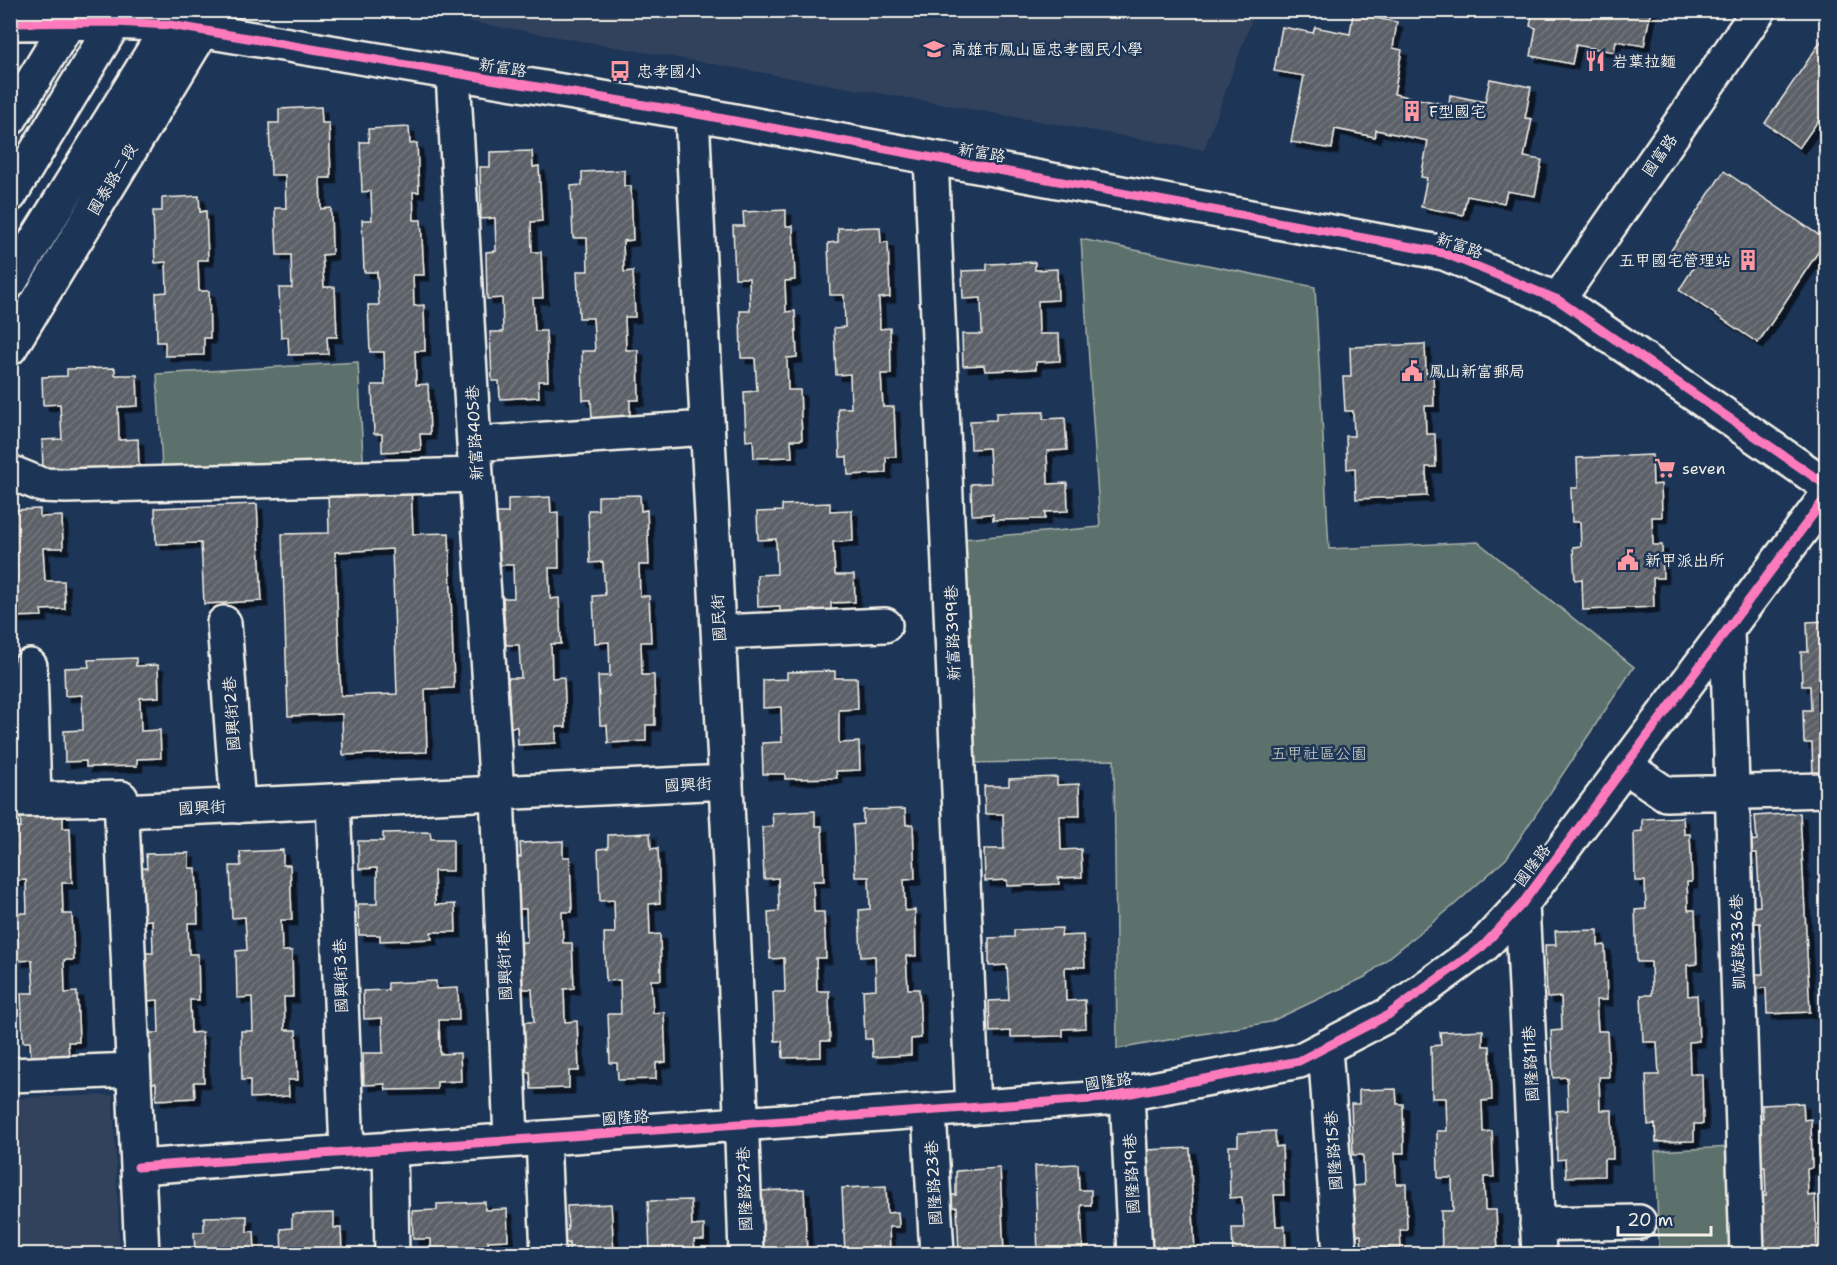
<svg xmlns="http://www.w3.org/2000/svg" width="1837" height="1265" viewBox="0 0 1837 1265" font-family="'Shantell Sans','LXGW WenKai TC',sans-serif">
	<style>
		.built { fill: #30425c }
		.green { fill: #5d716c; stroke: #a8b1aa; stroke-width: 1.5 }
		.building { fill: url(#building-hatch); stroke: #f4f1e8; stroke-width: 1.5; fill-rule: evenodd; filter: url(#shadow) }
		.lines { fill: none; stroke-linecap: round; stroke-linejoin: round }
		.minor-casing { stroke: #f4f1e8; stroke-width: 38 }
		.minor { stroke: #1d3557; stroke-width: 33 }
		.cycleway-casing { stroke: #1d3557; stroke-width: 13 }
		.cycleway { stroke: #fd7abc; stroke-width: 9 }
		.labels { text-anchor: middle; stroke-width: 5; stroke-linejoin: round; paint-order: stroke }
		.poi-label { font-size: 16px; fill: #f4f1e8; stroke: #1d3557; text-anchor: start }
		.street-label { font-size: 16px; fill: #f4f1e8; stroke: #1d3557 }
		.park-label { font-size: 16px; fill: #b8beb6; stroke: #1d3557 }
	</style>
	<defs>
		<pattern id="building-hatch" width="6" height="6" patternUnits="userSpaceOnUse" patternTransform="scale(1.5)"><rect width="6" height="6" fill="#5c6167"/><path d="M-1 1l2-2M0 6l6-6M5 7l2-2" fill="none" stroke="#74787d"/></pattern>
		<filter id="shadow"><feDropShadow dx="5.5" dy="5.5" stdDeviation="0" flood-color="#0009"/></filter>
	</defs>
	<rect width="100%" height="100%" fill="#1d3557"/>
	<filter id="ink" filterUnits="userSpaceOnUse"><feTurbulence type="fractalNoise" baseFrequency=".0167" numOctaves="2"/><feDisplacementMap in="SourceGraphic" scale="12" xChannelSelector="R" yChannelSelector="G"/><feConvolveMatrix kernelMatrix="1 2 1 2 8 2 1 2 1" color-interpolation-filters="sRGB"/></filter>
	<g filter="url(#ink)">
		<path class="built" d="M409 11H1255L1204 150Z
			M113 1095 120 1254H11V1098Z"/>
		<path class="green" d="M1081 239 1315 287 1329 549 1478 542 1634 667 1506 859 1453 906 1365 977 1270 1022 1117 1049 1114 760 972 763 963 539 1100 527Z
			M358 362 364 475 163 487 157 374Z
			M1731 1147 1734 1246 1659 1249 1655 1151Z"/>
		<path class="building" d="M1533 10H1651L1644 46 1616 41 1614 52 1576 45 1572 64 1531 56 1536 28 1530 26Z
			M1353 14 1397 22 1393 48 1402 50 1394 94 1449 105 1450 95 1485 102 1490 79 1531 87 1525 118 1532 119 1524 157 1542 160 1535 196 1507 191 1504 203 1467 196 1463 215 1421 207 1427 178 1421 177 1428 141 1376 130 1375 137 1335 129 1332 149 1291 142 1304 76 1274 71 1282 27 1313 33 1315 27 1350 34Z
			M1826 34V123L1820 118 1799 148 1765 123Z
			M321 107 322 123H329L331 178H320L321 209 331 208 332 254 322 255 324 287H335L337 337H327L328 354 289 355 288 337 281 338 279 288H292L291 255H277L275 208H286L285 175H271L269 123H279V109Z
			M409 127 410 144 417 143 419 192H413L414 220H421L424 275H413L414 306 424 305 425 351H415L416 385 428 384 430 434H420L421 450 382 452V434H374L372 385H385L384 352H370L368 305H379L377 272H364L362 220H372L371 191 362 192 360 142H369L368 129Z
			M532 151 533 167 539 166 542 221 531 222 532 252H541L543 298H533L535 331H546L548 381H538L539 397 500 399 499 381H492L490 332H503L502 298 487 299 486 252 496 251 495 218 481 219 480 167H490V152Z
			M624 170V186H631L633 240 623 241 624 272 633 271 635 317H625L626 350H638L639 400H630V416L592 418 591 400H583L582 351H595L593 318H579L577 271H588L587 238H573L571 186 582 185V172Z
			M1724 171 1826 240 1758 343 1679 290 1694 267 1670 252Z
			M199 196 200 212 206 211 208 260H198L199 291H209L210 338H204V355L165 356V342H157L156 293 167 292 166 262 155 263 153 211H162V198Z
			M786 210V226H793L795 280 785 281 786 312 795 311 797 357 787 358 788 390H800L802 440H791L792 457 754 458 753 440 746 441 744 392 757 391 755 358H741L740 311H750L749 278H735L733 226H744L743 212Z
			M880 227 881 243 888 242 890 297 879 298 880 329 890 328 891 374H881L883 407H894L896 457H886V473L848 475 847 457H840L838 408H851L850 374 836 375 834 328 845 327 844 295H830L828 243 838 242V228Z
			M1035 262V270L1057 269 1058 300 1038 301 1039 334H1059L1060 361 1036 362V369L985 371 984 365 963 366 962 334H982L981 298 963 299 962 271 987 270V264Z
			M1425 344 1426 373H1433L1434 406H1425L1426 434H1435L1436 467H1426L1427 496 1356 499 1355 468 1347 469 1346 436H1354L1353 411H1345L1343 377H1351L1350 347Z
			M115 368V375H137L138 406 118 407 119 440 138 439 139 467 116 468V474L43 471 42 440 62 439 60 404 43 405 42 377 67 376V369Z
			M1044 412 1043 419 1065 418 1067 450 1047 451 1048 484 1067 483 1068 511 1045 512V519L993 520V514L972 515 971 484 991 483 989 448 971 449 970 421 996 420V413Z
			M1652 455 1653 485 1661 484 1662 517H1652L1653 545H1662L1663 578H1653L1654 607 1583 610 1582 579 1575 580 1573 547 1581 546 1580 522H1572L1571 488H1578L1577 458Z
			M411 486 413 534 449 533 454 688 425 689 427 752 343 755 342 714 288 716 282 534 329 533 328 488ZM392 549 397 694 341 696 335 552Z
			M640 495 641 511 647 510 649 565H639L640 596H649L651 642H641L642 675H654L655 725H646V741L608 743 607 725H600L598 676H610L609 642 595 643 593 596 605 595 603 562 590 563 588 510H598V496Z
			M550 497 551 513 558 512 559 568H549L550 599 559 598 561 644H551L552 678 564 677 566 727H556V743L518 745 517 727H510L508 678H521L519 645H506L503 598H514L513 565H500L497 513H508V499Z
			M830 503V511L852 510 853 541 833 542 835 575H854L855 602 831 603V610L780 612V606L758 607 757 575 777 574 776 539 758 540 757 512 782 511V505Z
			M257 504 262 601 204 604 201 543 156 544 155 508Z
			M40 509V517L62 516 63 548H43L45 581H64L65 609 41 610 42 616 10 617V510Z
			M1826 621V773L1813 774 1812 743H1804L1803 710H1811L1810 686H1802L1801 652H1808L1807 622Z
			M136 658V666L158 665 159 697 140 698 141 731 160 730 161 758 137 759V766L86 767V761L65 762 64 731 83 730 82 695 65 696 64 668 89 667 88 660Z
			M835 671V678H857L858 709 839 710V743L859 742 860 770 836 771 837 778 785 779V774H763L762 743 782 742 781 707 763 708V680L787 679V672Z
			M1057 777V785L1079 784 1080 816H1060L1061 850 1081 849 1082 877 1058 878 1059 884 1007 886V880L985 881 984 849H1004L1003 814H985L984 786H1009V779Z
			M905 809 906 825 913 824 915 879 904 880 905 911 915 910 916 956H906L908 989H919L921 1038 911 1039V1055L873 1057 872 1039H865L863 990 876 989 875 956 861 957 859 910 870 909 869 877H855L853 825 863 824V810Z
			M815 811V826H822L824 881H813L814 912H824L826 958H816L817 991H829L830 1041H821V1057L783 1058 782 1041H775L773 992H785L784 958 770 959 768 912 779 911 778 878 764 879 762 827 773 826 772 813Z
			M63 813V828H70L72 883H62L63 914H72L74 960H64L65 993 77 992 79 1042H68L69 1059 31 1060 30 1042H23L21 993H34L32 960 18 961 17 913H27L26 880 12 881 11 828H21L20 814Z
			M1800 813 1810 1012 1767 1014 1766 988 1754 989 1753 974H1763L1760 923H1751V907L1760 906 1757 853H1748V841L1757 840 1755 816Z
			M1683 817 1684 834H1690L1692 882H1687L1688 910H1695L1697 964 1687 965 1688 996 1697 995 1699 1041 1689 1042 1690 1074H1702L1703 1124H1694V1141L1656 1142 1655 1124 1648 1125 1646 1075H1659L1657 1042H1643L1641 995H1652L1651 962H1637L1635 910 1646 909 1645 881H1635L1634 832 1642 831V819Z
			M430 832 431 839H453V871H434L435 905 455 904 456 932H431L432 939 380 941V935H359L358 904H377V868L359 869 358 841H383V833Z
			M650 833 651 849 658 848 660 903 649 904 650 935 660 934 661 980H651L653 1013 664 1012 666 1062 656 1063V1079L618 1080 617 1063H610L608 1014H621L620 980 606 981 604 933H615L614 900 600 901 598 849 608 848V835Z
			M563 841V857H570L572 912H562L563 943H572L574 988 564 989 565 1022 577 1021 579 1071H569V1088L531 1089 530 1072H523L521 1022H534L532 989H518L517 942H527L526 909H512L510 857H521L520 843Z
			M283 850V865H290L292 920H281L282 951H292L293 997H284L285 1030H296L298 1080H288L289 1096 250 1098V1080H242L241 1031H253L252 997 237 998 236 951 247 950 245 917 232 918 230 866H241L240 852Z
			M189 853V868H196L198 923H188L189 954H198L199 1000H190L191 1033 202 1032 204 1082H194L195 1098 156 1100V1083H148L147 1033H159L158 1000 144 1001 142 953H153L152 920 138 921 136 868H147L146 854Z
			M1062 928 1061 936 1083 935 1085 967H1065L1066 1001 1085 1000 1086 1028 1063 1029V1036L1011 1037V1031L990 1032 989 1001 1009 1000 1007 965 989 966V938L1014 937V930Z
			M1598 930V946L1605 945 1607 1000H1596L1598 1031H1607L1609 1077H1599L1600 1110H1612L1613 1159H1604V1176L1566 1177 1565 1159 1557 1160 1556 1111 1568 1110 1567 1077 1553 1078 1551 1031 1562 1030 1561 997 1547 998 1545 945H1556L1555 931Z
			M436 981V989L458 988 459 1020H439L440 1054 460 1053 461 1081 437 1082V1089L386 1090 385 1084 364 1085 363 1053H383L382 1018 364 1019 363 991 388 990V983Z
			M1483 1030V1046H1490L1492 1100 1482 1101 1483 1132 1492 1131 1494 1177H1484L1485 1210H1496L1498 1254H1442L1441 1211H1453L1452 1178H1438L1437 1131H1447L1446 1098H1432L1431 1046 1441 1045 1440 1032Z
			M1396 1089 1397 1104H1403L1404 1153H1395L1396 1184H1406L1407 1230H1400L1401 1248 1362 1249 1361 1235H1354L1353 1186 1364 1185 1363 1155H1353L1351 1104H1359V1090Z
			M1803 1103 1804 1120 1811 1119 1812 1168 1807 1169 1808 1196 1815 1195 1817 1251H1807V1254H1772V1248L1758 1249 1756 1196H1766L1765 1167 1756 1168 1754 1118H1763L1762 1105Z
			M1275 1131 1276 1147 1282 1146 1284 1195H1274L1276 1226H1285L1286 1254H1233L1232 1228H1244L1242 1197 1230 1198 1229 1146H1238V1133Z
			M1190 1148 1195 1254H1141L1145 1150Z
			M1078 1164 1079 1190H1091V1205H1081L1083 1254H1038L1035 1166Z
			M1000 1168 1004 1254H959L957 1207 948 1208 947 1195H956V1171Z
			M886 1186 887 1213 898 1212 899 1227H889L890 1254H845L842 1188Z
			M804 1189 807 1254H762L759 1191Z
			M691 1200 692 1226 704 1225V1240H694L695 1254H650L648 1201Z
			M485 1202V1210L507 1209 508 1240 488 1241 489 1254H431V1239H413L412 1211 437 1210V1204Z
			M611 1204 614 1254H569V1243H559V1231L568 1230 567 1206Z
			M334 1213V1228H341L342 1254H282L281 1229 292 1228V1214Z
			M247 1216V1232L254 1231 255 1254H195L194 1232H204V1217Z"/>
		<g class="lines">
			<defs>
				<path id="minor" d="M10 23 115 22 170 25 692 113 1444 253 1558 300 1826 485
					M453 74 474 444 497 793 511 1140
					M692 113C709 494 734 874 746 1254
					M10 119 76 10
					M931 158 973 1108
					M10 195 122 10
					M10 282 179 10
					M1558 300 1759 10
					M10 348 212 15
					M474 444 706 428
					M10 472 42 485 66 486 476 475
					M224 623 238 806
					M1727 630 1747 1254
					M719 632 885 625
					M30 666 34 799
					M1625 766 1666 794 1826 790
					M10 800 121 798 142 1254
					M333 801 347 1151
					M121 811 726 782
					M1522 904 1539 1254
					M1325 1048 1340 1254
					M10 1075 133 1070
					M1127 1094 1135 1254
					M929 1111 937 1254
					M543 1138 548 1254
					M390 1148 392 1254
					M138 1167 1105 1098 1299 1061 1388 1015 1483 946 1522 904 1826 497
					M1537 1224 1639 1222"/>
			</defs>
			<use href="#minor" class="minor-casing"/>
			<use href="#minor" class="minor"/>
			<defs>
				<path id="cycleway" d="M10 23 115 22 170 25 692 113 1444 253 1558 300 1826 485
					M138 1167 1105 1098 1299 1061 1388 1015 1483 946 1522 904 1826 497"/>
			</defs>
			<use href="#cycleway" class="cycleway-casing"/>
			<use href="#cycleway" class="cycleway"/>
		</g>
	</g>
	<defs>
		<symbol id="school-bare" viewBox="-9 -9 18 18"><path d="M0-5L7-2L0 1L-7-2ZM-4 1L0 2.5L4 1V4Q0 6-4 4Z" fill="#ff9aa2" stroke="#1d3557" stroke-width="2.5" paint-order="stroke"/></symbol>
		<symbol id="restaurant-bare" viewBox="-9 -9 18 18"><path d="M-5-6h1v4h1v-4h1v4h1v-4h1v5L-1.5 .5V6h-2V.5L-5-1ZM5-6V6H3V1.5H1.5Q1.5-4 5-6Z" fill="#ff9aa2" stroke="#1d3557" stroke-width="2.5" paint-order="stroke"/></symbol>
		<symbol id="bus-bare" viewBox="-9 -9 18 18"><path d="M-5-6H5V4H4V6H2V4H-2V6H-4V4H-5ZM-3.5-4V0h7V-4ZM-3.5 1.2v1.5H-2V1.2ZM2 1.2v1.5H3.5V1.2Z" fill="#ff9aa2" stroke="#1d3557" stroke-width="2.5" paint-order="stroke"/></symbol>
		<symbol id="building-bare" viewBox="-9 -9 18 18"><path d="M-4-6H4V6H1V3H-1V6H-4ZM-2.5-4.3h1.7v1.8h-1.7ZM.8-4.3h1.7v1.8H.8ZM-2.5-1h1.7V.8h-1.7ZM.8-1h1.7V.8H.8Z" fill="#ff9aa2" stroke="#1d3557" stroke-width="2.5" paint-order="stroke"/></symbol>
		<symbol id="civic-bare" viewBox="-9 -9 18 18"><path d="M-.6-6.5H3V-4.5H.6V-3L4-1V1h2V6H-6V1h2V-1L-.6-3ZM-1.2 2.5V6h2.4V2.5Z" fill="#ff9aa2" stroke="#1d3557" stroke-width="2.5" paint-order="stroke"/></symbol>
		<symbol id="supermarket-bare" viewBox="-9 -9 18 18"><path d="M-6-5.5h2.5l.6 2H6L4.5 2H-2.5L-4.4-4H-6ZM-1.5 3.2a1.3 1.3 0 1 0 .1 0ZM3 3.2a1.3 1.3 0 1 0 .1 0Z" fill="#ff9aa2" stroke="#1d3557" stroke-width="2.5" paint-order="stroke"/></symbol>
	</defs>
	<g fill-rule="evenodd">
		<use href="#school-bare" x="919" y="34" width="30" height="30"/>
		<use href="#restaurant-bare" x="1580" y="46" width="30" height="30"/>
		<use href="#bus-bare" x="605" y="56" width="30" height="30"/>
		<use href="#building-bare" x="1397" y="96" width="30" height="30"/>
		<use href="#building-bare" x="1733" y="245" width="30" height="30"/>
		<use href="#civic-bare" x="1397" y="356" width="30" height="30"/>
		<use href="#supermarket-bare" x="1650" y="453" width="30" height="30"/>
		<use href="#civic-bare" x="1613" y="545" width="30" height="30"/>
	</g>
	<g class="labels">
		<g class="poi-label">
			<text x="951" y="55">高雄市鳳山區忠孝國民小學</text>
			<text x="1612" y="67">岩葉拉麵</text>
			<text x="637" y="77">忠孝國小</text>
			<text x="1429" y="117">F型國宅</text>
			<text x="1731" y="266" text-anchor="end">五甲國宅管理站</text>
			<text x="1429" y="377">鳳山新富郵局</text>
			<text x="1682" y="474">seven</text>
			<text x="1645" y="566">新甲派出所</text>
		</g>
		<g class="street-label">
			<text transform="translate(503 67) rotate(9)" y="6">新富路</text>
			<text transform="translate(982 152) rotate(10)" y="6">新富路</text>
			<text transform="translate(1659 155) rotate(-55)" y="6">國富路</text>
			<text transform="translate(112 179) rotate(-59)" y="6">國泰路二段</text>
			<text transform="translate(1460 245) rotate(19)" y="6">新富路</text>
			<text transform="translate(474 433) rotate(-93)" y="6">新富路405巷</text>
			<text transform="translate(718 618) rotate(-93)" y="6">國民街</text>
			<text transform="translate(952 633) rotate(-92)" y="6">新富路399巷</text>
			<text transform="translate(231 714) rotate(-94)" y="6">國興街2巷</text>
			<text transform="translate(688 784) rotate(-3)" y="6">國興街</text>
			<text transform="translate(202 807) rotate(-3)" y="6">國興街</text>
			<text transform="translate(1532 865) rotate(-53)" y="6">國隆路</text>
			<text transform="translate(1737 942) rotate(-92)" y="6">凱旋路336巷</text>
			<text transform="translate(504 966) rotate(-92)" y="6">國興街1巷</text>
			<text transform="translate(340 976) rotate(-92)" y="6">國興街3巷</text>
			<text transform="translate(1530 1064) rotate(-93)" y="6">國隆路11巷</text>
			<text transform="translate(1108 1081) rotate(-8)" y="6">國隆路</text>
			<text transform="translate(625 1117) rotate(-4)" y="6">國隆路</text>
			<text transform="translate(1333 1151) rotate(-94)" y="6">國隆路15巷</text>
			<text transform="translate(1131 1174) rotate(-93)" y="6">國隆路19巷</text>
			<text transform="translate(933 1183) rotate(-93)" y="6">國隆路23巷</text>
			<text transform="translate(744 1189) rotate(-92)" y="6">國隆路27巷</text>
		</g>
		<g class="park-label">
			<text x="1319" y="759">五甲社區公園</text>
		</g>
	</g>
	<rect width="1837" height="1265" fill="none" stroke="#1d3557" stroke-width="36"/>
	<rect x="18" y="18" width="1801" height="1229" fill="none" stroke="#f4f1e8" stroke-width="2" filter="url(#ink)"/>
	<path d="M1618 1226v9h93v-9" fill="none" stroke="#f4f1e8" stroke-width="3"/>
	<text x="1627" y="1226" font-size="18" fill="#f4f1e8" stroke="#1d3557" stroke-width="4.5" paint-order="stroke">20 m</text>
</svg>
